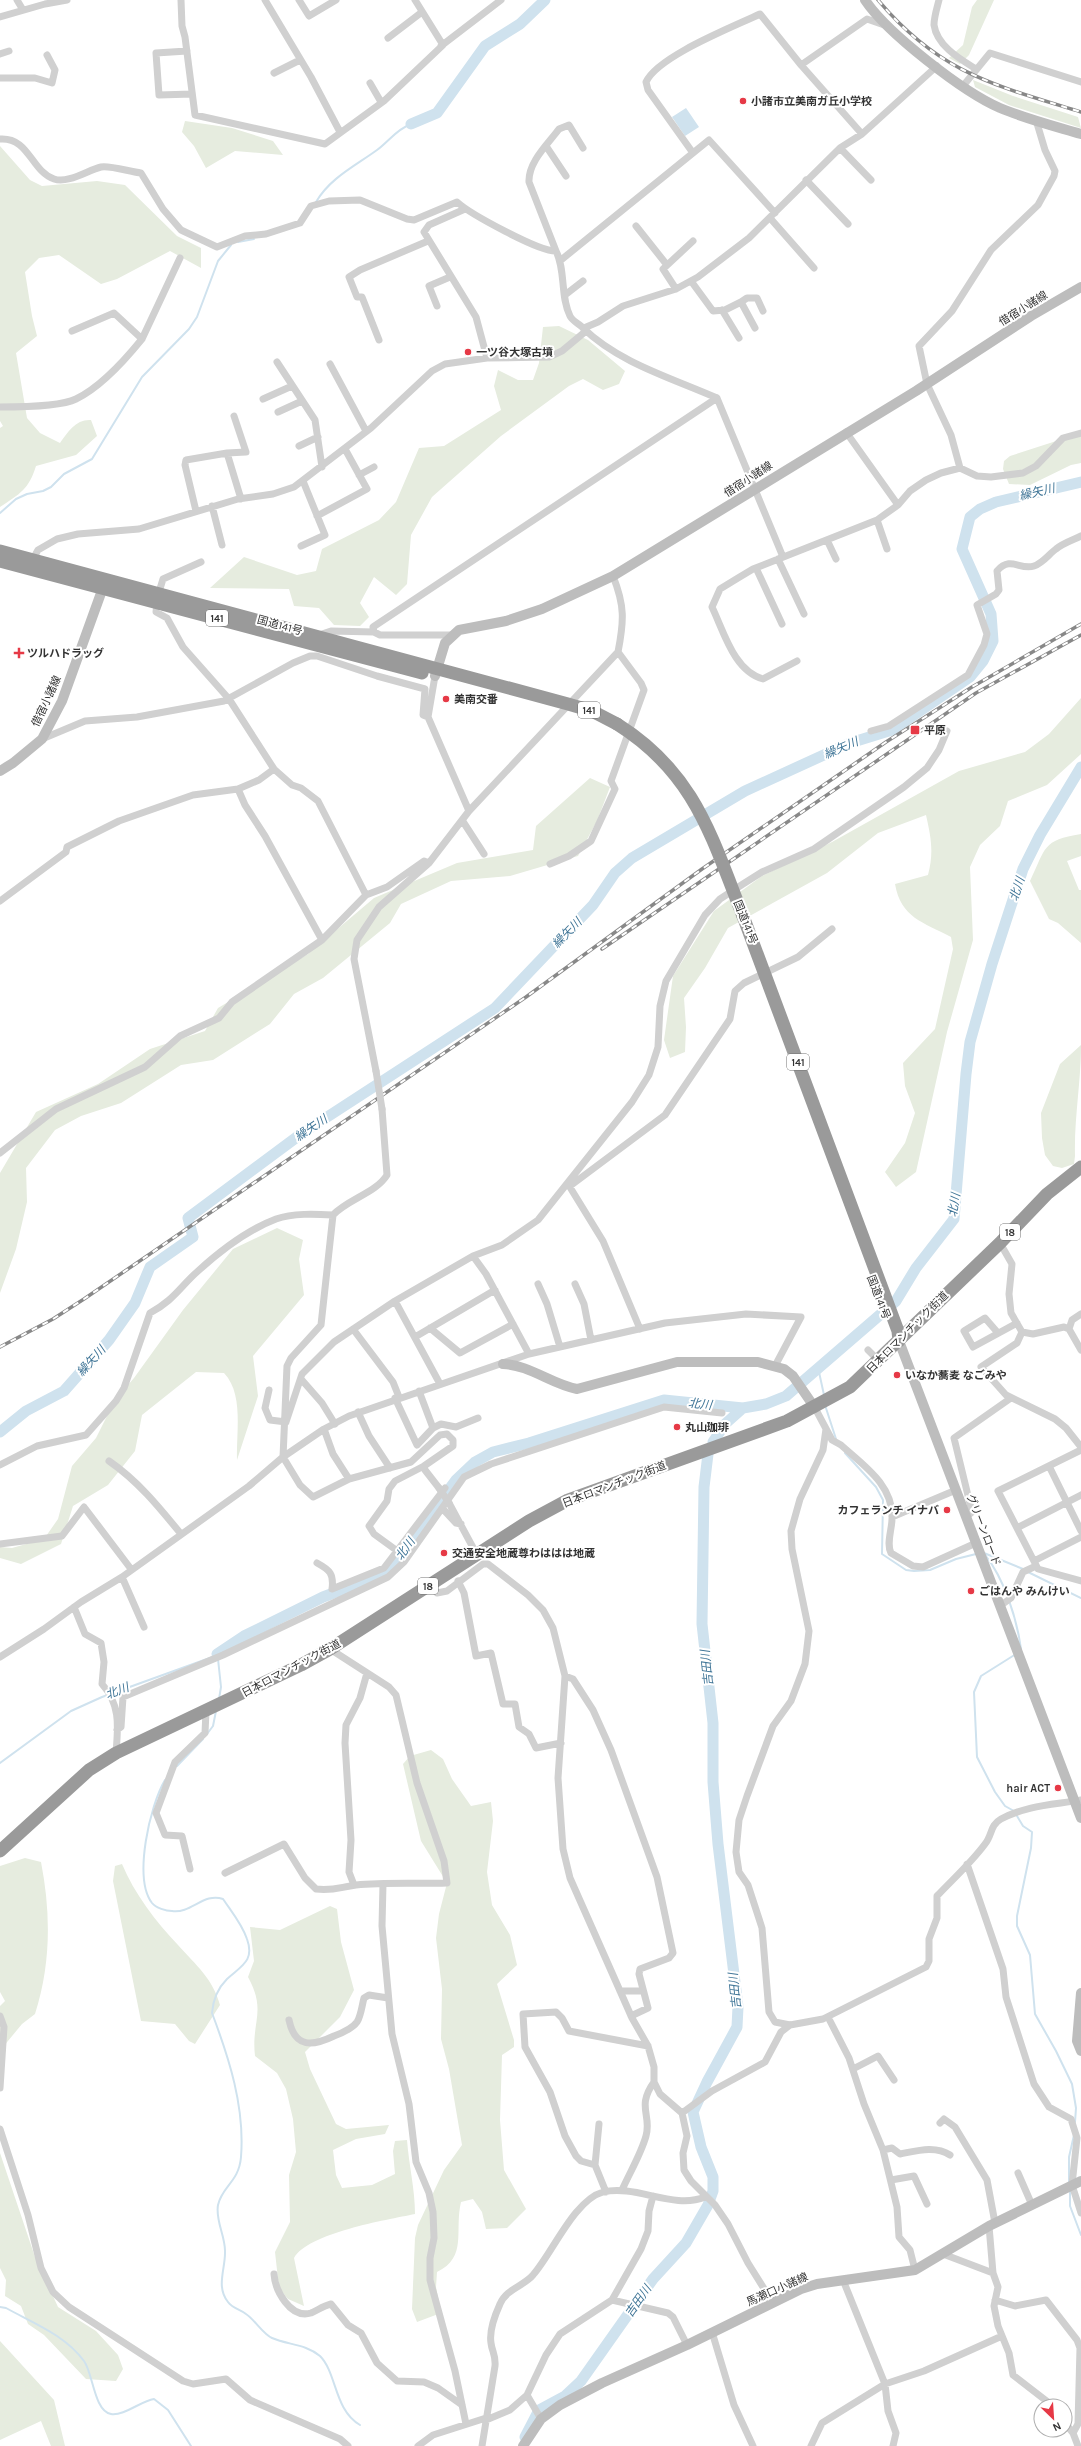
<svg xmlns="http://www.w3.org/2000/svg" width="1081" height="2446" viewBox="0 0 1081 2446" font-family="Karla,'Noto Sans JP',sans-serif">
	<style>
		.green { fill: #e6ecdf }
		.water { fill: #cfe2ee }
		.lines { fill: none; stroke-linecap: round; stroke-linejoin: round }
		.stream { stroke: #cfe2ee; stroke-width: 2 }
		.river { stroke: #cfe2ee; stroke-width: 11 }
		.street { stroke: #d0d0d0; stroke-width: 7 }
		.secondary { stroke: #bdbdbd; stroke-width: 10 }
		.highway { stroke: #9a9a9a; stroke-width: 13 }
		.rail-casing { stroke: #888; stroke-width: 3.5 }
		.rail { stroke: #fff; stroke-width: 2; stroke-dasharray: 6; stroke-linecap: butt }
		.street-bridge { stroke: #d0d0d0; stroke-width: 7 }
		.highway-bridge { stroke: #9a9a9a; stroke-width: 13 }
		.poi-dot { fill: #e63946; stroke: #fff; stroke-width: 1.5 }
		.labels { text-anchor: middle; stroke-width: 4; stroke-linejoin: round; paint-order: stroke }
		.shield { fill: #fff; stroke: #707070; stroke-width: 1 }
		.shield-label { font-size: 10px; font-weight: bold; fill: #333 }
		.poi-label { font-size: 11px; font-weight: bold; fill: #333; stroke: #fff; text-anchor: start }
		.street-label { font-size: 11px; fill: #333; stroke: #fff }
		.water-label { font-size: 12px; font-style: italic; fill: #3f7597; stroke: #fff }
	</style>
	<rect width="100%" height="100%" fill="#fff"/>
	<path class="green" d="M977 0H994L969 55 960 64 949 58 963 45 972 7Z
		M973 80 1013 96 1078 117 1081 128 1009 105 975 87Z
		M185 121 232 128 273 141 283 155 235 151 206 168 194 146 182 132Z
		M0 146 30 180 42 186 97 181 125 185 177 236 201 248V268L170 251 117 279 101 284 59 255 39 258 25 272 32 316 37 336 16 353 27 418 40 433 60 443C68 432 76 419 91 420L97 436 76 455 36 466C29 489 20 494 0 507V428L3 426 0 421Z
		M559 326 588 340 625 371 619 384 603 390 583 379 569 386 501 436 432 497 411 535 407 584 396 595 374 577 360 603 369 617 360 626 334 625 319 608 294 606 289 589 210 588 244 557 297 575 316 571 322 549 379 520 396 502 419 448 444 446 501 410 494 386 498 370 518 380H533L539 363 543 327Z
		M1081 433V463L1071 465 1030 485 1009 484 1003 469 1004 461 1010 456Z
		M1081 698V754L1047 785 1008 801 1000 826 980 845 970 867 973 940 947 1032 916 1172 896 1187 885 1172 905 1143 915 1113 905 1086 903 1063 935 1029 953 949 951 937C923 922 901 918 895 884L928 875C934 853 931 837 926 815L878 833 827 873 728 928 705 968 684 998 686 1027 685 1052 670 1058 664 1040 673 976 714 911 762 876 832 842 959 771 1025 752 1049 734Z
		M590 778 610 787 597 821 578 856 510 876 451 881 401 904 390 923 323 978 294 994 270 1024 213 1060 181 1065 121 1103 81 1116 55 1130 26 1168 27 1202 16 1249 0 1293V1173L36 1112 98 1084 150 1049 205 1031 218 1008 308 954 374 898 457 863 533 850 536 826Z
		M1081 834V856L1067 861 1079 890H1081V943L1058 923 1049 919 1030 881C1046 848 1042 840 1081 834Z
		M1081 1045C1081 1083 1074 1118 1075 1156L1074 1164 1062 1168 1053 1166 1045 1155 1042 1138 1041 1113 1060 1064Z
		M277 1228 303 1240 299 1259 304 1295 253 1356 258 1396 237 1460C236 1433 244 1394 224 1373L196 1372 142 1415 135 1451 108 1485 73 1506 61 1544 21 1564 0 1558V1547L12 1548 44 1539 58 1519 72 1466 96 1438 115 1400 134 1378 183 1310 233 1249Z
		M431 1750 443 1759 452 1779 471 1806 491 1802 493 1821 487 1872 492 1905 510 1935 517 1965 497 1984 514 2040V2047L502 2055 500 2120 504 2170 526 2209 507 2228 486 2229 482 2212 473 2199 461 2202C454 2231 468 2257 437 2272L436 2287 441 2313 417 2322 412 2309 415 2238 418 2225 444 2170 462 2145 449 2069 441 2039 442 1989 436 1938 439 1914 447 1883 421 1841 403 1764 410 1756Z
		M25 1858 41 1862C51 1913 51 1964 35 2014L22 2024 3 2047 0 2087V2006L5 2001 0 1992V1866Z
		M122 1864C134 1893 156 1922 178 1945 196 1965 213 1979 220 2005L195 2044 189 2041 175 2024 141 2021 113 1881 115 1866Z
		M330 1906 337 1909 341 1942 354 1990 340 2017 305 2052 310 2069 336 2124 346 2129 389 2125 385 2134 356 2139 333 2150 336 2175 342 2188 372 2185 395 2174 393 2151 395 2141 407 2140C409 2166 415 2189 415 2214 386 2220 308 2233 294 2258L304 2306 288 2299 279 2288 275 2252 290 2222 289 2175 296 2152 293 2119 286 2089 277 2073 255 2056C251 2021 267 2012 248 1977L254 1961 250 1927 280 1930Z
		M0 2153 35 2257 58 2307 96 2331 118 2355 123 2369 116 2381 86 2379 44 2335 28 2324 21 2306 5 2296 6 2280 0 2268Z
		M0 2341 54 2400 65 2446H51L41 2421 0 2440Z"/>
	<path class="water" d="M686 108 699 127 685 136 672 117Z"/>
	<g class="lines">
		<path class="stream" d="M316 202C330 178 355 166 377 150 389 141 397 129 411 124
			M238 242 254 239
			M0 513 16 499 27 494 43 491 51 487 64 474 92 459 142 377 189 329 197 317 218 261 231 245
			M821 1368 819 1372 824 1395
			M825 1405 836 1439
			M845 1453 876 1487 883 1500 882 1554 906 1570 914 1571 930 1570 956 1559 976 1554
			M984 1553 1023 1569
			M985 1555C1004 1578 1017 1619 1021 1649
			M1028 1572 1081 1598
			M1016 1654 981 1676 974 1692 977 1757 995 1792 1005 1806 1014 1811 1023 1826 1032 1832 1031 1848 1017 1916V1926L1030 1955 1035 2014 1056 2051 1072 2084 1076 2108 1075 2122
			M218 1659 221 1687 219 1699
			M207 1734 213 1726 216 1711
			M0 1763 71 1711 102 1697 218 1655
			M177 1766 203 1739
			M165 1780C150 1805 133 1878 152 1903 156 1908 166 1911 172 1911 191 1914 204 1892 223 1899 231 1911 242 1924 247 1939 255 1961 241 1966 227 1979 218 1988 213 2000 212 2013 229 2058 245 2107 241 2157 239 2182 222 2186 218 2205 215 2221 226 2237 225 2253 225 2270 216 2287 228 2302 232 2308 241 2310 246 2314 255 2320 263 2334 272 2338 288 2345 306 2344 320 2356 337 2373 334 2410 360 2425
			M1069 2182V2157L1074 2135
			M1070 2190V2206L1081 2235
			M0 2307 6 2308C33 2323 65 2335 84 2361 93 2373 94 2411 111 2414 124 2416 141 2401 154 2399L168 2410 191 2446"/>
		<path class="river" d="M411 124 437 113 485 46 520 24 545 0
			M0 1432 26 1411 64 1391 109 1340 135 1303 150 1267 193 1237 188 1218 301 1134 495 1008 593 905 615 873 632 858 745 791 850 743 892 730 970 677 983 661 993 641 991 614 962 549 970 517 980 509 996 502 1081 482
			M713 1442 725 1424 743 1408
			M217 1654 244 1636 323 1597 376 1577 393 1565 456 1480 475 1462 493 1452 529 1443 664 1400 743 1408 766 1404 786 1396 896 1301 916 1268 954 1219 966 1074 970 1042 992 964 1023 869 1040 835 1081 767
			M525 2437 539 2410 565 2396 581 2381 653 2279 686 2243 708 2205 713 2191V2177L701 2147 693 2112 707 2082 737 2027 738 2007 718 1844 713 1782V1723L702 1624 704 1487 708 1454"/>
		<path class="street" d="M17 0 23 10
			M181 0 182 26 185 37 195 115 325 144 384 101 443 45 415 0
			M265 0 311 77 340 132
			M299 0 309 16 336 0
			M939 0C937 8 934 17 934 25 937 46 960 59 976 69
			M0 17 45 4 67 0
			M388 38 422 12
			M441 46 501 0
			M187 51 156 53 159 95 192 94
			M0 54 9 51
			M274 73 300 60
			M0 78H35L52 83 55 70 47 55
			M370 83 381 102
			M963 86 990 53 1081 82
			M862 134 801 65 867 19 887 26
			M0 139C29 137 31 171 54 179 68 184 88 170 101 167 109 165 131 172 141 173L163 209 181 230 217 247 245 236 266 234 300 223 311 206 329 201 360 200 407 219 414 220 457 202C470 214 540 252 556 251 566 271 560 296 570 316 572 321 580 324 583 328 619 363 672 378 717 398L783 557
			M546 146 566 176
			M840 148 871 180
			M693 153 648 90 646 82C658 56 733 27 760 14L801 65
			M806 180 848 224
			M465 209 429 225 424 232 476 317 487 358
			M770 218 814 268
			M636 226 667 265
			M556 251 529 182C528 162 548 144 559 129L569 125 583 148
			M561 260 709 140 775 213
			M691 281 713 311 725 310 741 302 755 328
			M676 289 663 269 693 241
			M565 295 583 281
			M741 302 747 298H757L763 311
			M437 306 429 286 450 277
			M722 310 739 338
			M584 328 598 322 623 306 676 289 698 277 749 238 840 148 862 134 937 66
			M142 339 180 258
			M379 340 362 297H357L349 277 360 270 428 241
			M277 362 315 420 322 467
			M330 364 366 431
			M263 399 292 386
			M0 407C18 407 60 407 76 399 101 387 125 360 142 339L114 313 72 331
			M278 412 302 401
			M846 432 898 505
			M299 446 318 437
			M227 453 246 452 234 416
			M960 468 951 435 927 384 919 346 952 311 991 250 1038 205 1054 176 1055 171 1045 150 1036 120
			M359 475 374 467
			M212 506 222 545
			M196 511 185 465 186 460 227 453 241 499
			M317 516 367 489 345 449
			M877 520 887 549
			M827 540 836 559
			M301 546 325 535 303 481
			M33 559 38 550 57 539 78 534 139 529 238 499 273 494 294 487 371 428 432 371 445 364 487 358 549 357 562 351 586 331
			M778 559 804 614
			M756 568 782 624
			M159 592 163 579 201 562
			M157 602 156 612 167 618 183 647 229 699 274 769 292 785 301 788 318 801 366 895
			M319 635 331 631 374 632
			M452 635H380L374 632 373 627 717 398
			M797 661 763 679C734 671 724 632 712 607L720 589 738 578 753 569 877 520 898 505 910 491 926 480 941 473 960 468 977 476 991 477 1023 473 1036 466 1063 438 1081 433
			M871 731 889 726 968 675 984 645 987 634 977 605 996 594 999 590 997 571C1011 555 1020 571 1034 566 1043 563 1049 554 1056 549 1063 543 1073 540 1081 536
			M42 739 85 721 137 717 224 701 293 663 310 656H317L377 676 425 689 423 715 428 717
			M238 789 245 805 265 836 322 940
			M469 811 618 652C624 621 625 606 613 576
			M462 820 484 854
			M550 864 569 856 591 841 615 789 611 781 644 690 641 683 618 652
			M0 901 66 852 67 847 119 821 193 795 238 789 259 780 274 769
			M376 1071 354 959 357 940 379 907 429 863 469 811 428 717 435 676
			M382 1109 387 1175C376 1193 348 1199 333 1215L321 1325 291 1358 287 1366 283 1457 300 1485 313 1497 349 1479 411 1462 440 1435 447 1434 453 1440V1446L424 1466 425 1470 439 1488
			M0 1153 56 1109 145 1067 180 1036 219 1018 232 1002 322 940 366 895 387 887 424 861 429 863
			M568 1184 603 1241 640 1329
			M570 1186 665 1115 730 1019 735 991 744 983 798 957 832 929
			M1000 1243 1012 1264 1009 1294 1011 1313 1022 1332
			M473 1256 486 1274 529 1354
			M538 1284 547 1304 560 1347
			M575 1284 584 1304 591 1340
			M395 1301 440 1384
			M430 1328 460 1353 513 1324
			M353 1329 393 1382 399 1397
			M1069 1329 1072 1320 1081 1314
			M1022 1332 1017 1343 981 1367 1006 1395 1055 1419 1066 1428 1081 1447
			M1022 1332 1033 1334 1064 1327 1069 1329 1081 1350
			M998 1333 985 1318 964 1331 973 1347 1017 1323
			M415 1337 495 1290
			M868 1350 879 1361
			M301 1379 322 1403 335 1424
			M269 1390 265 1408 270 1420 286 1422
			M419 1391 433 1428
			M395 1398 417 1445 433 1428 441 1424 456 1427 478 1418
			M815 1408 832 1440 841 1445C863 1465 894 1485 892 1519 892 1529 886 1544 891 1553L913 1566 923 1567 976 1543
			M358 1412 369 1436 390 1468
			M286 1422 302 1374 334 1342 395 1301 473 1256 502 1245 538 1220 632 1102 649 1075 658 1047 660 1006 666 981 705 915 720 899 743 884 762 872 814 849 904 787 927 768 939 750 947 731
			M324 1429 333 1454 349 1479
			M826 1429 823 1450 800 1499 791 1531 792 1549 809 1631 805 1664 791 1701 773 1726 747 1796 739 1820 736 1852 739 1872 748 1885 762 1928 769 2012 775 2022 790 2025 823 2019 926 1967 929 1961V1939L937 1918V1896C953 1879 971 1863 985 1844 992 1836 990 1825 1001 1819 1028 1805 1052 1805 1081 1800
			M1081 1450 998 1491 1038 1569 1081 1581
			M109 1461C138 1481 159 1507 181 1534
			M0 1465 37 1446 86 1435 116 1401 124 1388 150 1313C174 1300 179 1288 198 1271 220 1251 247 1230 276 1219 293 1213 315 1214 333 1215
			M1049 1466 1081 1531
			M449 1503 477 1555
			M442 1508 456 1523 461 1524
			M892 1517 956 1490
			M966 1517 972 1512 954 1438 1011 1398
			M1017 1528 1081 1495
			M0 1544 62 1536 84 1507 131 1569
			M407 1558 374 1534 369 1526 387 1501 389 1489 395 1481 424 1466
			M1034 1561 1081 1537
			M317 1563C330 1570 334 1574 332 1589L384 1568 445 1488
			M122 1577 144 1627
			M458 1581 464 1593 476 1656 491 1653 503 1704H515L519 1727 529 1734 536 1748 561 1743
			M430 1585 437 1593 447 1591 483 1564H488L528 1595 543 1610 553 1628 565 1676 558 1778 563 1849 570 1878 632 2018 648 2046 654 2067V2082L660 2094 682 2113 687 2136 683 2153 684 2170 691 2181 715 2205 728 2224 748 2263 773 2303
			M1000 1606 1011 1598 1023 1572 1036 1566
			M74 1607 85 1634 101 1643 104 1662 102 1684C121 1705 118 1727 116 1753
			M0 1657 44 1629 81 1602 122 1577 249 1486 283 1457 324 1429 349 1416 529 1354 665 1323 746 1314 801 1317 775 1366
			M565 1676 573 1679 593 1710 611 1750 657 1877 673 1953 669 1958 640 1969 639 1974 648 2008 631 2016
			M117 1730 121 1727 123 1697 223 1655 388 1577 404 1562 464 1477 491 1464 664 1407 722 1413
			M967 1864 1003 1969 1006 1997 1034 2084 1049 2107 1071 2119 1077 2138 1072 2185 1081 2213
			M190 1869 182 1836 165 1835 156 1813 175 1762 205 1733 206 1711
			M225 1873 284 1844 305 1878 316 1889C334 1891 340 1887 356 1885 386 1882 417 1884 447 1883L444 1861 417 1783 396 1695 389 1687 330 1649
			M383 1884 382 1926 392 2034 409 2104 416 2162 429 2193 433 2212 434 2238 430 2258V2280L455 2371 466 2424
			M354 1885 349 1872 351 1840 345 1743 346 1725 360 1698 367 1673
			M620 1991H643
			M0 2016 4 2027 0 2088
			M828 2017 849 2058 864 2104 883 2150 897 2207 899 2237 910 2250 915 2270
			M289 2020C295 2049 313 2046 334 2036 342 2033 352 2029 357 2022 361 2016 362 2005 364 1998L369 1995 388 1998
			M853 2069 878 2056 894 2080
			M682 2113 712 2091 765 2062 781 2032 790 2025
			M940 2123 944 2119 955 2127 987 2180 995 2223
			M0 2129 28 2215 41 2268 53 2292 69 2307 183 2381 193 2384 226 2379 250 2400 340 2439 348 2446
			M883 2150 892 2148 900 2154C916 2151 935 2145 950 2155
			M595 2165 599 2124
			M1018 2173 1032 2205
			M891 2180 914 2176 927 2204
			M622 2190C630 2172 641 2154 646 2136 652 2115 636 2107 654 2082
			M606 2192 595 2165 581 2161 576 2156 565 2136 550 2092 525 2047 523 2014 556 2012 562 2018 569 2031 648 2046
			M989 2226 993 2273 998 2287 994 2306 998 2326 1009 2353 1013 2375 1053 2406
			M943 2254 993 2273
			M274 2274C275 2290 290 2319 311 2313 318 2310 323 2306 331 2304L348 2325 361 2333 377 2363 397 2381 424 2382 438 2388 462 2405
			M843 2280 885 2384 888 2411 896 2433 893 2446
			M612 2300 668 2313 673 2317 687 2345
			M995 2300 1015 2306 1046 2300 1077 2340 1080 2348 1078 2424 1073 2433
			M712 2332 734 2405 753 2446
			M527 2395 541 2419
			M486 2420 510 2410 527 2395 546 2355 560 2334 612 2300 641 2249 648 2231 649 2211 653 2196
			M1065 2423 1073 2433 1078 2446
			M418 2446 433 2435 486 2418
			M482 2446 495 2366C496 2355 492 2352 491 2343 489 2331 495 2315 500 2304 506 2289 524 2286 533 2275 552 2254 574 2200 603 2192 636 2184 673 2210 705 2197
			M811 2446 822 2423 885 2384 924 2371 1002 2336"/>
		<path class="secondary" d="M865 0C887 33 963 92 1000 108 1026 119 1054 126 1081 134
			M435 676 445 643 459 630 506 621 542 609 613 576 916 391 1031 316 1081 287
			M0 771 13 763 42 739 62 701 105 582
			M899 1341 1081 1818
			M503 1364C530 1365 551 1384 577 1389L677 1362H758L784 1369 793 1376 815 1408
			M1081 1993 1077 2041 1081 2051
			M523 2446 541 2419 560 2405 602 2383 687 2345 801 2289 817 2284 915 2270 989 2226 1081 2181"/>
		<path class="highway" d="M0 551 568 704 592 711 617 724
			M0 561 422 673
			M743 916 898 1331 899 1341
			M0 1851 89 1770 116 1753 301 1665 330 1649 529 1521 568 1500 787 1421 850 1387 1000 1243 1047 1194 1081 1167"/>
		<defs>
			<path id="rail" d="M878 0C939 73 994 85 1081 112
				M602 949 976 693 1081 635
				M0 1347 53 1319 84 1299 526 997 702 869 886 742 972 687 1081 624"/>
		</defs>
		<use href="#rail" class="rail-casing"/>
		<use href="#rail" class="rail"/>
		<path class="street-bridge" d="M376 1071 382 1109
			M439 1488 449 1503"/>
		<path class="highway-bridge" d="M617 724C695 773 711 836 743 916"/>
	</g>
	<g class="poi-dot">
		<circle cx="743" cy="101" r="4"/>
		<circle cx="468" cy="352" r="4"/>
		<path d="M17 647h4v4h4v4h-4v4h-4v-4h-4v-4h4z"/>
		<circle cx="446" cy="699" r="4"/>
		<rect x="910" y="725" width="10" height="10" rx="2"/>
		<circle cx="897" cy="1375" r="4"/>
		<circle cx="677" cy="1427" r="4"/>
		<circle cx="947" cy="1510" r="4"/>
		<circle cx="444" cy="1553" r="4"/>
		<circle cx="971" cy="1591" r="4"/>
		<circle cx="1058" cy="1788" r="4"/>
	</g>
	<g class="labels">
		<g class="shield">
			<rect x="206" y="610" width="22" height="16" rx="3"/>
			<rect x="578" y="702" width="22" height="16" rx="3"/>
			<rect x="787" y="1054" width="22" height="16" rx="3"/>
			<rect x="1000" y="1224" width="20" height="16" rx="3"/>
			<rect x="418" y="1578" width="20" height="16" rx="3"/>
		</g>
		<g class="shield-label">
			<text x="217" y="622">141</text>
			<text x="589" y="714">141</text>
			<text x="798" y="1066">141</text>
			<text x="1010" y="1236">18</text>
			<text x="428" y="1590">18</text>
		</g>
		<g class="poi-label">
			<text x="751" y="105">小諸市立美南ガ丘小学校</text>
			<text x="476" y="356">一ツ谷大塚古墳</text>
			<text x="27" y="657">ツルハドラッグ</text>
			<text x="454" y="703">美南交番</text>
			<text x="924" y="734">平原</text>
			<text x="905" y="1379">いなか蕎麦 なごみや</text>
			<text x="685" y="1431">丸山珈琲</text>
			<text x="939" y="1514" text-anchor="end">カフェランチ イナバ</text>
			<text x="452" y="1557">交通安全地蔵尊わははは地蔵</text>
			<text x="979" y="1595">ごはんや みんけい</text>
			<text x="1050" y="1792" text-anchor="end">hair ACT</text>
		</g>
		<g class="street-label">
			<text transform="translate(1023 308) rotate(-32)" y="4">借宿小諸線</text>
			<text transform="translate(748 479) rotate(-33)" y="4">借宿小諸線</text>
			<text transform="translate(280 625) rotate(15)" y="4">国道141号</text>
			<text transform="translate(46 701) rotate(-65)" y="4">借宿小諸線</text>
			<text transform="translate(746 922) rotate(68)" y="4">国道141号</text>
			<text transform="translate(879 1297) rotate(69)" y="4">国道141号</text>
			<text transform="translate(907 1332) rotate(-45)" y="4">日本ロマンチック街道</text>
			<text transform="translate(614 1484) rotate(-21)" y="4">日本ロマンチック街道</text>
			<text transform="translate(984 1530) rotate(69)" y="4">グリーンロード</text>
			<text transform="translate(291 1668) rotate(-28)" y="4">日本ロマンチック街道</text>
			<text transform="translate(777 2289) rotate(-24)" y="4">馬瀬口小諸線</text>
		</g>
		<g class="water-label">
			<text transform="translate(1037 492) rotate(-13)" y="4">繰矢川</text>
			<text transform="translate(841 748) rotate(-23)" y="4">繰矢川</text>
			<text transform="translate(1017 889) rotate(-72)" y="4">北川</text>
			<text transform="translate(567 933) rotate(-46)" y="4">繰矢川</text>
			<text transform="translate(311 1128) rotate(-34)" y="4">繰矢川</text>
			<text transform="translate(954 1205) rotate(-81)" y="4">北川</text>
			<text transform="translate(91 1361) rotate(-48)" y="4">繰矢川</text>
			<text transform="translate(700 1404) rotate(6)" y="4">北川</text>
			<text transform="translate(405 1549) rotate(-54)" y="4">北川</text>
			<text transform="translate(707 1668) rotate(-96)" y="4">吉田川</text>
			<text transform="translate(117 1691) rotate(-21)" y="4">北川</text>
			<text transform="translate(735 1991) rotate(-96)" y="4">吉田川</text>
			<text transform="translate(638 2301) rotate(-55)" y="4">吉田川</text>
		</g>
	</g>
	<g transform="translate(1053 2418) rotate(155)"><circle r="19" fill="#ffffff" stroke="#adadad"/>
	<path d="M0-3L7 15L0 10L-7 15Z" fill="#e63946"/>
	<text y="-6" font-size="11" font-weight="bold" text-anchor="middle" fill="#333333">N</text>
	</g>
</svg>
